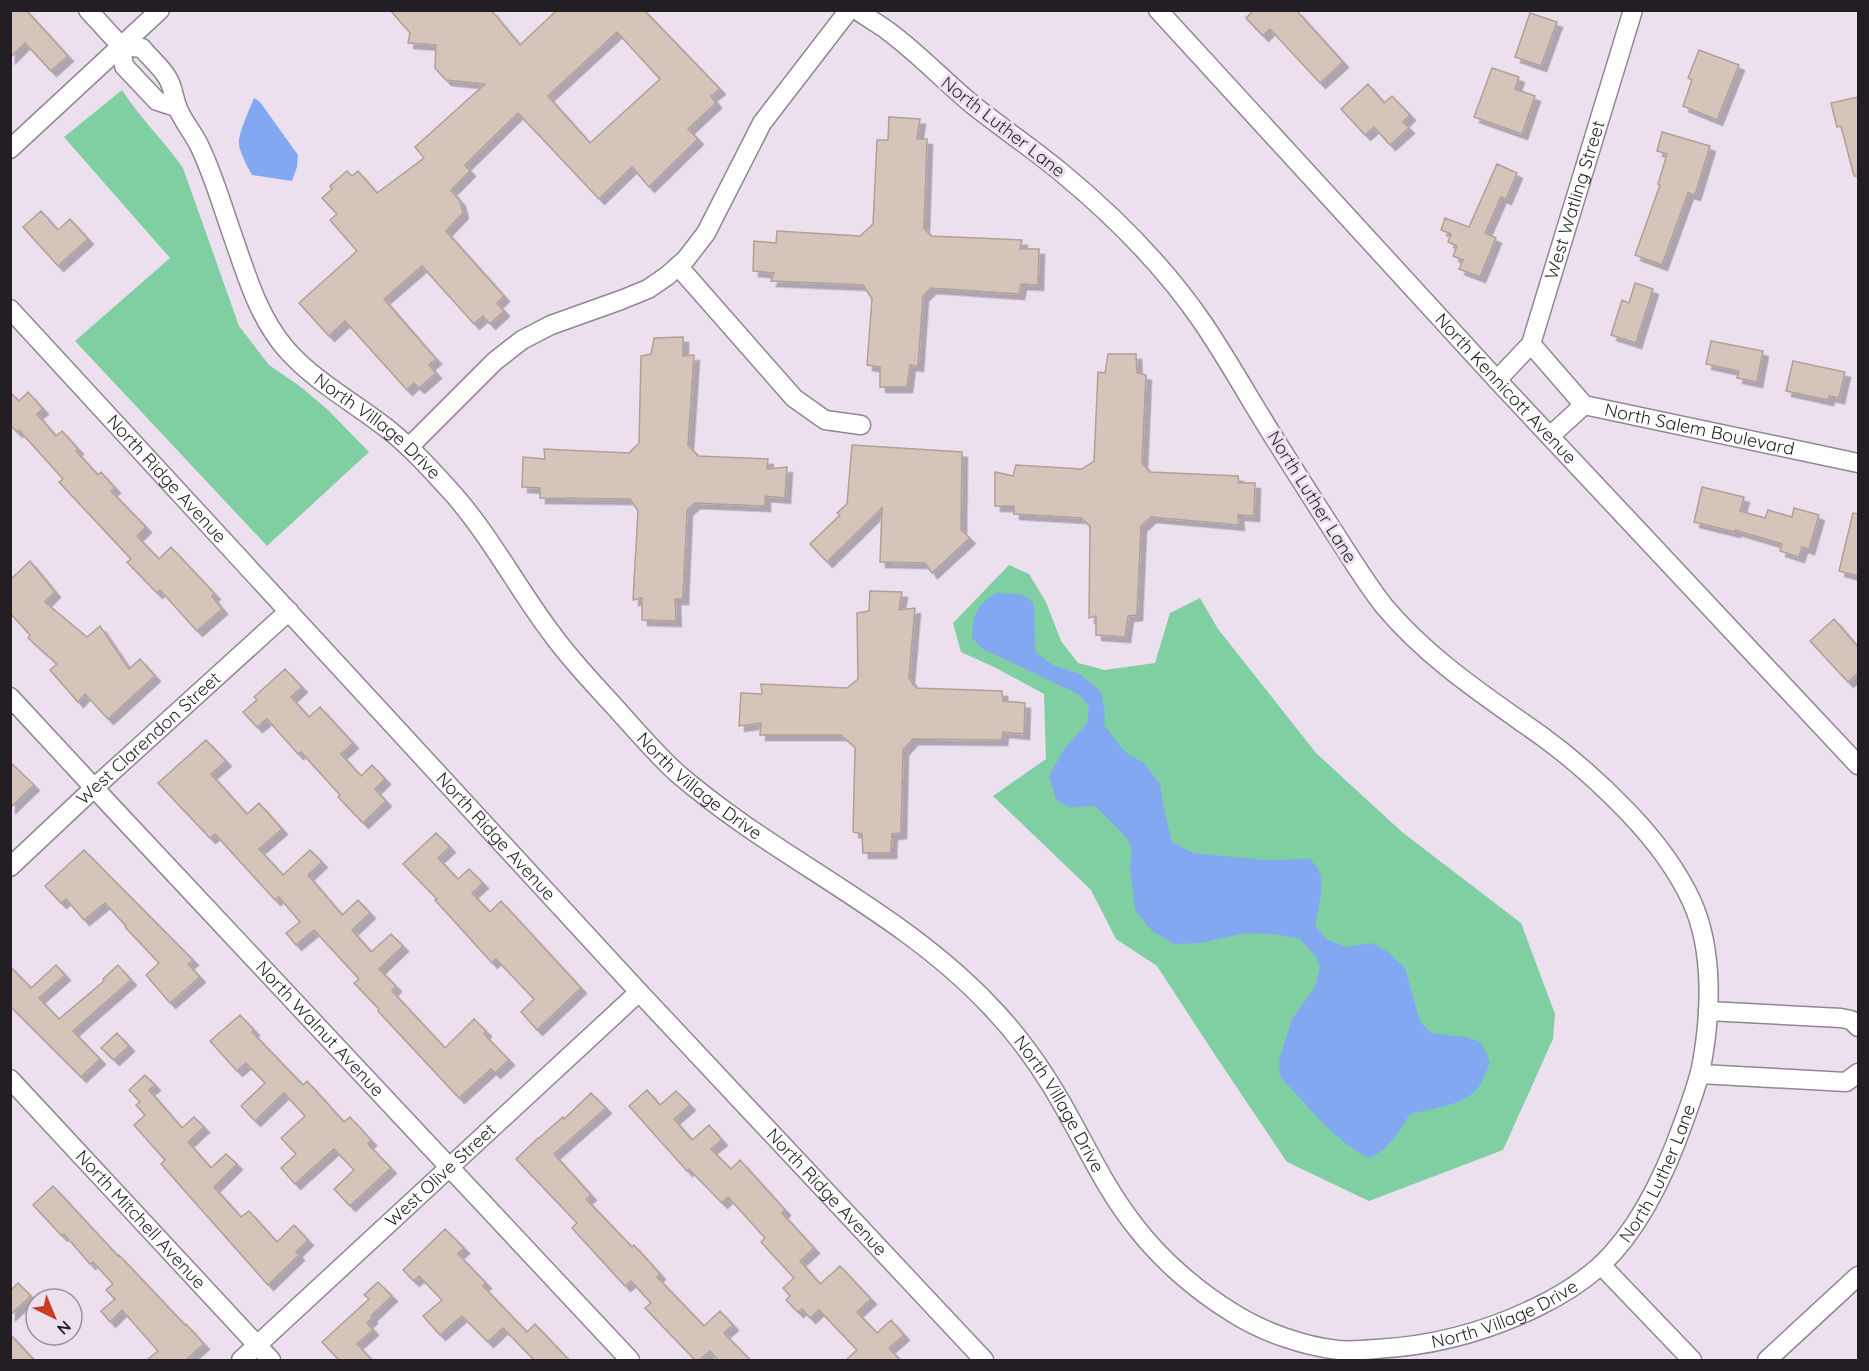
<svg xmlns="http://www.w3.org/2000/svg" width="1869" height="1371" viewBox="0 0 1869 1371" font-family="Quicksand,sans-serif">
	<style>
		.green { fill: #80cfa2 }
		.water { fill: #82a8f2 }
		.building { fill: #d5c4ba; stroke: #b1a097; stroke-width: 1.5; fill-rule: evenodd; filter: url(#shadow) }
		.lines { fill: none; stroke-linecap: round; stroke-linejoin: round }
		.minor-casing { stroke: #918694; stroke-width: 21 }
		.minor { stroke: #fff; stroke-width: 18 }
		.labels { text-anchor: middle; stroke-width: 6; stroke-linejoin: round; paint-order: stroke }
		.street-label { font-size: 18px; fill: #221e23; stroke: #ece0ef }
	</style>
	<defs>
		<filter id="shadow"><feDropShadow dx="5.5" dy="5.5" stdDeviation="0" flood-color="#0004"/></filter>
	</defs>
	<rect width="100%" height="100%" fill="#ece0ef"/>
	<path class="green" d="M122 90C140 118 164 141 183 168L239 326 269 365 301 387 328 410 369 452 267 546 75 341 170 258 64 137Z
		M1009 565 1029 574 1046 602 1061 641 1078 663 1105 670 1155 663 1170 613 1200 598 1218 629 1316 753 1402 832 1521 923 1555 1014 1553 1039 1503 1150 1369 1201 1287 1162 1217 1058 1157 966 1116 939 1091 890 993 796 1046 759 1044 694 996 668 961 652 953 623Z"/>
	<path class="water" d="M254 98 260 102 298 155 297 167 292 181 252 175C248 168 239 151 239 144 238 134 250 108 254 98Z
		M996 593 1021 594 1033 602C1036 619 1034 636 1036 653L1053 665 1080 674 1101 692 1105 712 1104 725 1120 746 1130 756 1143 762 1160 784 1164 809 1172 842 1193 853 1265 860 1310 859C1313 863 1318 867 1319 871 1325 885 1318 911 1315 925L1326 939 1346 947 1373 943 1389 953 1405 968 1420 1021 1431 1033 1465 1037 1481 1042 1490 1062C1487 1070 1484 1078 1480 1085 1466 1107 1432 1107 1409 1115 1400 1132 1388 1149 1370 1158 1336 1144 1306 1103 1280 1077L1279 1061 1292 1019 1315 987 1320 966 1315 955 1300 939 1274 934 1245 933 1201 943 1174 944 1152 931 1135 910 1130 868 1132 850 1127 838 1095 806 1069 807 1056 800 1049 776 1064 749 1087 723 1089 706 1078 694 983 649 972 638C973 614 976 606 996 593Z"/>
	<path class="building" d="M10 10H26L68 56 51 71 25 43 10 58Z
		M390 10H491L520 45 557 10H644L720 89 711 96 716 103 688 129 698 139 649 187 632 167 599 199 518 113 465 165 470 171 451 190 460 201 463 213 446 231 504 296 497 303 504 311 490 324 483 316 474 324 422 266 384 299 436 359 429 365 436 373 419 388 414 383 407 390 345 321 329 336 299 303 357 251 330 220 337 214 322 198 332 189 330 186 347 171 352 176 358 171 377 193 424 158 415 147 485 84 446 80 435 68 436 45 408 43 410 33ZM617 32 660 79 590 143 548 96Z
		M1254 10H1296L1343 62 1320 83 1270 29 1263 36 1246 18Z
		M1530 13 1557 22 1541 66 1515 57Z
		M1699 50 1739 65 1717 120 1683 106 1692 80 1688 78Z
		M1492 68 1519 77 1515 89 1535 96 1522 134 1474 117Z
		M1368 84 1384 103 1392 96 1410 115 1403 122 1409 128 1390 145 1374 127 1365 135 1341 109Z
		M1858 97V176H1854L1841 126 1837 127 1831 103Z
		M889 117 920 119 917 139H927L924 228 931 236 1022 240 1020 249H1039L1038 285 1021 284 1019 294 931 288 923 296 918 366 910 365 907 387H880V367L867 365 872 299 863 285 771 281 774 273 753 271 754 241 776 243 777 231 860 236 873 224 877 140H888Z
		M1662 132 1710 146 1695 195 1688 193 1662 265 1635 255 1660 185 1658 184 1667 154 1657 151Z
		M1497 164 1517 173 1506 199 1501 197 1485 233 1496 238 1480 277 1459 269 1463 260 1453 256 1457 246 1448 242 1451 234 1441 230 1445 218 1469 227Z
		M41 211 58 230 70 219 88 239 58 266 23 227Z
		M1635 283 1653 289 1636 343 1611 335 1622 300 1629 303Z
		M683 337V356L694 355 688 445 698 456 768 459 767 469 787 467 785 498 765 496V506L695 503 687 510 683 599H675L676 621 642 620V598L633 600 638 511 630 499 540 498V488L522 487 523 457 545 459 544 449 629 453 639 443 641 356 651 354 654 338Z
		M1711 341 1763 351 1757 382 1737 378 1739 371 1706 364Z
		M1108 354H1136L1137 373 1146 375 1142 463 1150 472 1238 476 1239 483H1255L1254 516 1238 515 1239 525 1151 517 1141 526 1137 615 1128 616 1125 637 1096 635V616L1089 618 1090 526 1081 518 1014 514V506H995V472L1013 476 1016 465 1082 469 1094 461 1098 372 1105 373Z
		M1793 361 1845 372 1839 398 1829 396 1828 400 1786 391Z
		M10 392 19 401 28 392 43 409 37 414 56 436 62 431 78 449 76 451 98 475 101 472 115 488 111 491 146 527 137 536 159 559 171 547 215 594 212 596 222 609 197 631 160 590 157 593 127 562 131 559 59 482 63 479 19 430 17 432 10 425Z
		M852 445 962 452 961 530 970 538 932 573 925 563 880 562 882 508 827 562 810 544 840 515 837 513 847 504Z
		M1702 487 1744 497 1740 511 1765 518 1768 510 1792 517 1794 508 1819 515 1809 549 1802 547 1799 557 1780 551 1782 544 1735 530V532L1694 522Z
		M1853 513 1858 514V576L1839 571Z
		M30 561 55 592 45 602 87 637 100 626 129 669 140 659 155 676 108 719 85 694 78 702 50 670 57 664 28 638 30 635 10 613V580Z
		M870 591 902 592 899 610 915 608 909 678 916 688 1002 691 1003 701 1025 703 1024 734 1003 732 1002 740 913 739 903 750 901 833 892 834 891 853H863L862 834 853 832 855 747 841 735H760L761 723 739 726 741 693 762 694 761 684 847 688 858 679 857 613 869 611Z
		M1834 619 1858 647V673L1848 682 1810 641Z
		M285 669 302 687 291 697 309 717 320 707 353 743 341 754 361 776 372 765 385 779 375 789 386 801 363 823 338 797 340 795 301 752 298 754 267 719 257 727 243 712 257 700 254 697Z
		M206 740 226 761 211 774 247 814 259 803 282 829 259 849 283 875 310 850 322 862 308 875 342 915 358 900 370 913 352 930 371 952 391 934 403 946 379 969 396 986 392 991 445 1048 474 1019 486 1031 484 1034 509 1060 495 1073 491 1069 459 1098 378 1011 379 1009 354 983 359 979 314 930 296 945 286 933 300 922 279 897 275 900 215 834 210 838 158 783Z
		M10 762 34 785 10 808Z
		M436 833 450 847 438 858 458 879 469 869 483 883 472 893 490 912 501 901 581 988 537 1030 521 1012 534 999 496 959 492 963 435 900 437 899 403 864Z
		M84 850 193 960 188 964 200 977 170 1003 146 975 159 963 125 927 126 926 105 903 84 920 66 899 61 903 45 886Z
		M56 965 65 975 39 998 59 1019 104 981 103 979 118 965 131 980 73 1031 100 1059 81 1077 10 1006V966L31 988Z
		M240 1015 254 1030 252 1032 303 1085 307 1081 344 1122 350 1117 371 1140 368 1144 391 1168 350 1206 334 1189 354 1170 334 1149 295 1184 281 1168 296 1154 281 1138 305 1116 284 1093 255 1121 241 1106 265 1083 246 1063 237 1071 210 1041Z
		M117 1033 129 1046 114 1060 101 1048Z
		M145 1075 155 1085 149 1090 182 1128 194 1117 204 1127 188 1142 211 1168 226 1154 237 1164 214 1187 241 1217 249 1211 277 1242 294 1225 308 1240 296 1252 299 1255 268 1285 161 1164 165 1160 134 1125 145 1115 136 1105 140 1102 129 1090Z
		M647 1090 660 1105 676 1091 690 1105 674 1119 692 1140 709 1125 722 1140 711 1149 731 1169 740 1160 785 1210 782 1213 814 1248 800 1261 820 1284 840 1266 871 1299 857 1312 877 1333 891 1320 904 1335 889 1348 900 1360H846L857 1350 819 1310 810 1318 802 1309 798 1312 786 1300 790 1296 783 1288 794 1278 761 1242 765 1238 728 1197 722 1203 689 1169 687 1171 629 1106Z
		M591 1093 606 1108 554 1154 591 1195 586 1199 632 1247 634 1245 660 1274 657 1277 704 1326 720 1311 733 1325 724 1333 750 1360H718L710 1351 699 1360H695L645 1308 651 1303 631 1281 625 1286 572 1228 577 1223 516 1159 538 1138H539L563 1117 564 1119Z
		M53 1186 118 1256 119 1255 185 1325 186 1324 204 1344 186 1360H147L158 1351 122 1310 110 1322 101 1311 115 1299 106 1290 113 1284 93 1262 90 1264 64 1234 62 1236 33 1205Z
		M445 1229 464 1248 458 1254 486 1283 483 1286 527 1332 535 1324 569 1360H534L503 1328 488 1342 462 1316 440 1335 423 1316 442 1300 419 1276 414 1281 403 1270Z
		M378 1282 392 1296 371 1316 372 1318 367 1323 373 1330 357 1344 372 1360H339L322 1342 369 1299 364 1295Z
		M18 1283 31 1296 10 1315V1291Z
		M10 1334 34 1360H10Z"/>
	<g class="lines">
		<defs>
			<g id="minor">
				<path d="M88 10 121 46"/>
				<path id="s1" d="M1158 10 1497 380 1858 765"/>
				<path id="s2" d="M121 46 142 48C150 58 160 66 167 77 175 90 172 96 179 111 184 122 192 132 198 143 212 171 221 202 231 231 246 273 257 315 286 349 315 382 355 403 389 430 413 449 434 473 455 496 492 539 518 589 552 634 570 659 592 682 613 705 634 728 654 752 677 773 776 859 902 911 992 1008 1013 1030 1032 1055 1049 1082 1079 1129 1100 1182 1135 1226 1161 1260 1197 1291 1233 1313 1263 1332 1303 1346 1338 1350 1349 1351 1365 1350 1376 1349 1432 1346 1486 1332 1537 1307 1558 1297 1583 1281 1600 1266 1640 1229 1666 1172 1684 1121 1690 1104 1697 1086 1701 1068 1711 1016 1714 951 1692 902 1676 867 1653 838 1627 811 1601 784 1573 759 1543 737 1487 697 1429 660 1384 606 1365 582 1349 555 1332 529 1305 487 1278 445 1252 402 1236 375 1220 348 1203 323 1164 266 1114 216 1062 173 1033 149 1002 128 973 105 944 81 918 53 888 31 885 28 860 13 857 10"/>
				<path d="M121 46 124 66 157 101 176 107"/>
				<path d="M10 149 160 10"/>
				<path d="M678 266 794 398 825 420 861 425"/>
				<path id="s3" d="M10 309 639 992 984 1360"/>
				<path d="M1531 344 1584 405"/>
				<path id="s4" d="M1497 380 1531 344 1633 10"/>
				<path id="s5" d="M1550 436 1584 405 1858 463"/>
				<path d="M409 447 495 361 522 340 551 325 621 300 648 289 667 276 686 259 706 233 762 123 849 10"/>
				<path id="s6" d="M10 697 111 806 630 1360"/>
				<path id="s7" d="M10 867 94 788 289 611"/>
				<path d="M1708 1011 1841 1018 1851 1020 1858 1027"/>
				<path d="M1700 1074 1846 1082 1858 1073"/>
				<path id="s8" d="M10 1079 271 1360"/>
				<path d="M1601 1265 1692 1360"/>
				<path id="s9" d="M241 1360 639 992"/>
				<path d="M1767 1360 1858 1276"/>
			</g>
		</defs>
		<use href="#minor" class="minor-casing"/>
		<use href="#minor" class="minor"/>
	</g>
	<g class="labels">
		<g class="street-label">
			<text transform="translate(1003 127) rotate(38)" y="6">North Luther Lane</text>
			<text dy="6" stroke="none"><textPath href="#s4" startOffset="200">West Watling Street</textPath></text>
			<text dy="6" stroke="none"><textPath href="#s1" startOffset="514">North Kennicott Avenue</textPath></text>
			<text dy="6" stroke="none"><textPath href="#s2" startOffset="478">North Village Drive</textPath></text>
			<text dy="6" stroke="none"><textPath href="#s5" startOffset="164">North Salem Boulevard</textPath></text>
			<text dy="6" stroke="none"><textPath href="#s3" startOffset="231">North Ridge Avenue</textPath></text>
			<text transform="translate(1312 497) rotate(58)" y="6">North Luther Lane</text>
			<text dy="6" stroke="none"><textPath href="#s7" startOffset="189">West Clarendon Street</textPath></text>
			<text dy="6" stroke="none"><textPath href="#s2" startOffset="964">North Village Drive</textPath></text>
			<text dy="6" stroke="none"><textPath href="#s3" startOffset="717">North Ridge Avenue</textPath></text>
			<text dy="6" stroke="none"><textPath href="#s6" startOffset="454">North Walnut Avenue</textPath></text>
			<text dy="6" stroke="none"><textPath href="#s2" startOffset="1450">North Village Drive</textPath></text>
			<text dy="6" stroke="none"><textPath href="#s2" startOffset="2229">North Luther Lane</textPath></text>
			<text dy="6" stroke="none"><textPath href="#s9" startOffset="272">West Olive Street</textPath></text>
			<text dy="6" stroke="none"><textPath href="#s3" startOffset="1203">North Ridge Avenue</textPath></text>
			<text dy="6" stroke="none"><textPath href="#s8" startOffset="192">North Mitchell Avenue</textPath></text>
			<text dy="6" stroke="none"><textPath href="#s2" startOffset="2010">North Village Drive</textPath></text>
		</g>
	</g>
	<rect width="1869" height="1371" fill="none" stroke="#221e23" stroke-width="24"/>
	<g transform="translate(54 1317) rotate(137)"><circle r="28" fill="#ece0ef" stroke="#9b929d" stroke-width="1.5"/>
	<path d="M0-4.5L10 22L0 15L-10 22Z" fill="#c73c23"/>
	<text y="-9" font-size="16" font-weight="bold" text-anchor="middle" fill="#221e23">N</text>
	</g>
</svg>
